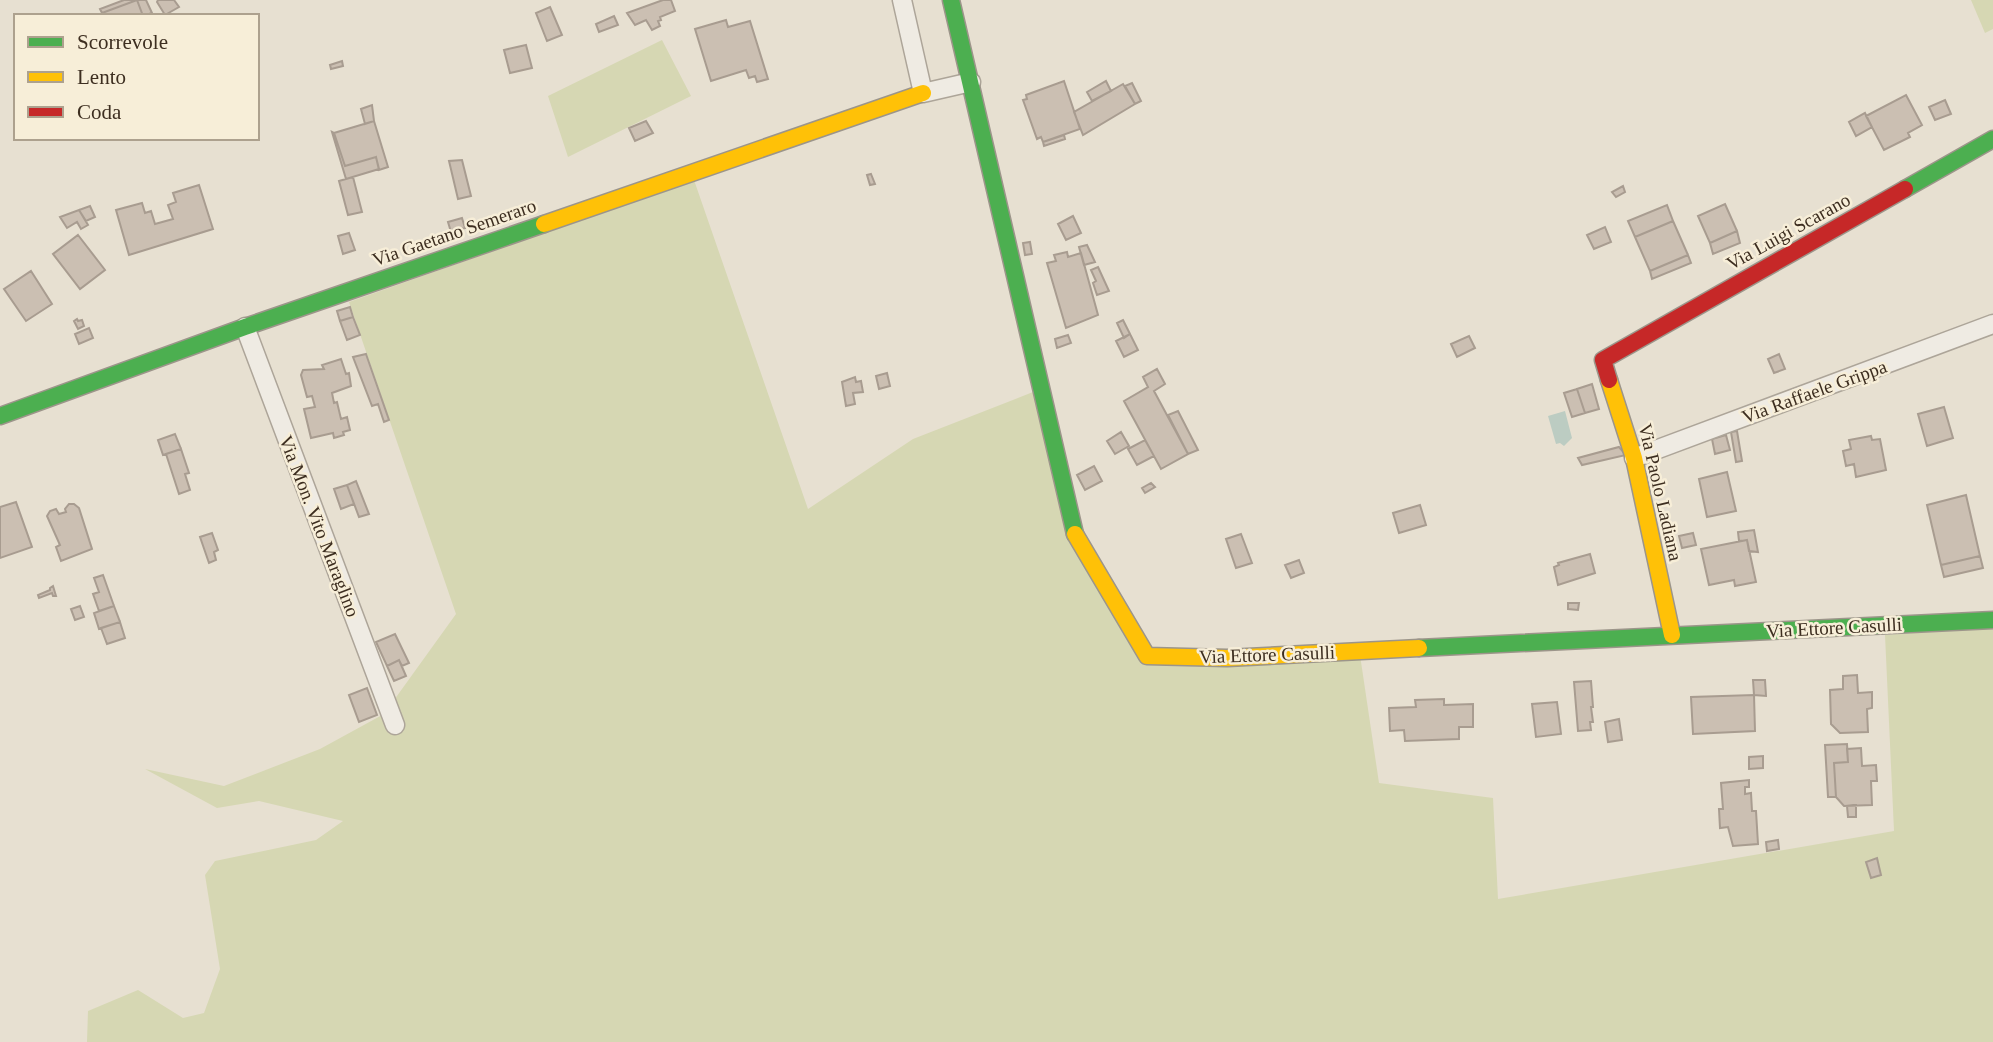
<svg xmlns="http://www.w3.org/2000/svg" width="1993" height="1042" viewBox="0 0 1993 1042" font-family="Georgia,serif">
	<style>
		.green { fill: #d6d7b3 }
		.water { fill: #bcccc2 }
		.building { fill: #cbbfb2; stroke: #a89c90; stroke-width: 2 }
		.lines { fill: none; stroke-linecap: round; stroke-linejoin: round }
		.street-casing { stroke: #ada599; stroke-width: 21 }
		.fast-casing { stroke: #9c958a; stroke-width: 19 }
		.slow-casing { stroke: #9c958a; stroke-width: 19 }
		.jam-casing { stroke: #9c958a; stroke-width: 19 }
		.street { stroke: #efebe3; stroke-width: 18 }
		.fast { stroke: #4caf50; stroke-width: 16 }
		.slow { stroke: #ffc107; stroke-width: 16 }
		.jam { stroke: #c62828; stroke-width: 16 }
		.labels { text-anchor: middle; stroke-width: 5; stroke-linejoin: round; paint-order: stroke }
		.street-label { font-size: 19px; fill: #3d2e20; stroke: #f7eed8 }
	</style>
	<rect width="100%" height="100%" fill="#e7e0d1"/>
	<path class="green" d="M1971 0H1993V29L1985 33Z
		M662 40 691 96 568 157 548 96Z
		M694 180 808 509 913 439 1033 392 1070 533 1144 654 1360 655 1379 783 1493 798 1498 899 1894 831 1885 635 1993 627V1042H87L88 1011 138 990 183 1018 204 1013 220 969 205 875 215 861 316 840 343 821 259 801 217 808 145 769 224 786 320 749 384 714 456 614 349 302Z"/>
	<path class="water" d="M1565 411 1572 438 1564 446 1560 443 1556 444 1548 416Z"/>
	<path class="building" d="M124 0H146L152 13 143 16 137 0 102 13 100 9Z
		M137 0 143 16H103L102 13Z
		M158 0H174L179 7 165 15 157 2Z
		M663 0H671L675 11 660 17 661 20 658 21 660 26 652 30 646 20 635 25 627 13Z
		M550 7 562 35 547 41 536 13Z
		M614 16 618 25 599 32 596 24Z
		M726 20 728 27 750 21 768 79 757 82 755 76 749 78 746 70 711 81 695 29Z
		M526 45 532 68 510 73 504 50Z
		M342 61 343 66 331 69 330 65Z
		M1064 81 1080 129 1043 142 1041 137 1037 139 1023 100 1027 99 1026 95Z
		M1106 81 1111 91 1092 101 1087 92Z
		M1132 83 1141 101 1135 104 1125 86Z
		M1123 84 1135 104 1083 135 1074 112Z
		M1906 95 1922 125 1908 133 1910 137 1884 150 1866 116Z
		M1945 100 1951 114 1935 120 1929 107Z
		M372 105 374 121 365 124 361 109Z
		M1865 113 1872 127 1856 136 1849 122Z
		M374 121 388 167 379 170 376 157 345 166 334 133Z
		M646 121 653 133 635 141 629 128Z
		M332 132 334 133 345 166 376 157 379 169 346 179Z
		M1064 135 1065 139 1044 146 1043 142Z
		M462 160 471 196 458 199 449 161Z
		M871 174 875 184 870 185 867 175Z
		M353 177 362 212 348 215 339 181Z
		M199 185 213 229 129 255 116 210 142 203 145 213 151 211 155 224 173 219 168 205 176 202 173 193Z
		M1623 186 1625 192 1616 197 1612 192Z
		M1725 204 1737 231 1710 243 1698 216Z
		M1667 205 1673 221 1635 237 1628 221Z
		M90 206 95 217 86 221 79 210Z
		M79 210 88 225 81 229 77 222 67 228 60 217Z
		M1073 216 1081 233 1066 240 1058 224Z
		M462 218 465 228 451 232 448 222Z
		M1673 221 1688 255 1650 271 1635 237Z
		M1605 227 1611 242 1594 249 1587 235Z
		M1737 231 1740 243 1713 254 1710 243Z
		M349 233 355 250 343 254 338 236Z
		M78 235 105 270 80 289 53 254Z
		M1030 242 1032 254 1025 255 1023 243Z
		M1087 245 1095 262 1084 265 1079 247Z
		M1067 252 1068 257 1081 253 1098 315 1066 328 1047 263 1056 261 1054 255Z
		M1688 255 1691 263 1652 279 1650 271Z
		M1098 267 1109 291 1097 295 1093 283 1096 281 1091 270Z
		M31 271 52 304 26 321 4 289Z
		M350 307 353 317 340 321 337 311Z
		M353 317 360 335 347 340 340 321Z
		M77 319 78 321 82 320 84 326 78 329 74 321Z
		M1123 320 1130 334 1124 338 1117 323Z
		M89 328 93 338 79 344 75 334Z
		M1130 334 1138 350 1124 357 1116 341Z
		M1068 335 1071 343 1057 348 1055 339Z
		M1469 336 1475 348 1457 357 1451 344Z
		M366 354 389 420 384 422 378 404 372 406 353 357Z
		M1779 354 1785 369 1774 373 1768 359Z
		M341 359 346 374 349 373 351 386 332 393 334 403 337 402 341 419 347 417 350 430 343 432 344 435 334 438 333 433 311 438 304 409 315 407 312 396 307 397 301 375 303 370 324 369 322 365Z
		M1157 369 1165 384 1154 391 1188 454 1161 469 1124 401 1148 387 1143 377Z
		M887 373 890 386 879 389 876 376Z
		M855 377 856 382 861 381 863 392 853 393 855 404 846 406 842 382Z
		M1592 384 1599 409 1585 413 1577 389Z
		M1577 389 1585 413 1572 417 1564 393Z
		M1944 407 1953 438 1927 446 1918 414Z
		M1178 411 1198 450 1188 454 1168 415Z
		M1737 431 1742 461 1736 462 1731 432Z
		M1121 432 1129 446 1115 454 1107 441Z
		M175 434 181 449 163 455 158 440Z
		M1726 435 1730 450 1715 454 1712 439Z
		M1871 436 1872 440 1880 439 1886 470 1856 477 1854 464 1846 466 1843 451 1851 449 1849 440Z
		M1145 440 1154 456 1137 465 1128 449Z
		M1619 447 1626 455 1582 465 1578 458Z
		M181 449 189 473 185 474 190 490 179 494 166 454Z
		M1094 466 1102 481 1085 490 1077 475Z
		M1727 472 1736 511 1707 517 1699 479Z
		M356 481 369 514 359 517 347 485Z
		M1151 483 1155 487 1145 493 1142 488Z
		M347 485 354 504 341 509 334 489Z
		M1966 495 1980 556 1941 565 1927 505Z
		M16 502 32 547 0 558V507Z
		M69 504H74L79 508 92 549 61 561 56 547 60 545 47 516 50 511 56 509 59 514 66 512 65 509Z
		M1420 505 1426 525 1399 533 1393 513Z
		M1754 530 1758 552 1749 551 1747 540 1739 541 1738 532Z
		M212 533 218 550 214 552 216 560 209 563 200 537Z
		M1693 533 1696 545 1682 548 1679 536Z
		M1241 534 1252 563 1236 568 1226 539Z
		M1747 540 1756 582 1735 586 1734 580 1709 585 1701 549Z
		M1590 554 1595 573 1558 585 1554 567 1559 565 1558 563Z
		M1980 556 1983 568 1944 577 1941 565Z
		M1299 560 1304 573 1291 578 1285 565Z
		M103 575 114 606 99 611 93 594 99 592 94 578Z
		M53 586 56 596H53L52 593 39 598 38 595 50 590V588Z
		M1568 603H1579L1578 610 1568 609Z
		M80 606 84 617 75 620 71 609Z
		M114 606 120 622 99 629 94 613Z
		M120 622 125 638 107 644 101 628Z
		M395 634 409 663 402 666 399 660 387 666 376 642Z
		M399 660 406 676 394 681 387 666Z
		M1857 675 1858 693 1872 692V708L1867 709 1868 732 1840 733 1831 724 1830 690 1843 689V676Z
		M1753 680H1765L1766 696 1754 695Z
		M1591 681 1593 707H1591L1593 722H1590L1591 730 1578 731 1574 682Z
		M367 688 377 715 359 722 349 695Z
		M1754 695 1755 731 1693 734 1691 697Z
		M1444 699V705L1473 704V727H1459V739L1405 741 1404 730 1390 731 1389 708 1416 707 1415 700Z
		M1557 702 1561 734 1536 737 1532 704Z
		M1619 719 1622 740 1608 742 1605 722Z
		M1847 744 1848 762 1834 763 1836 797H1828L1825 745Z
		M1861 748 1862 766 1876 765 1877 781H1871L1872 805 1844 806 1836 797 1834 763 1848 762 1847 749Z
		M1763 756V768L1749 769V757Z
		M1749 780V787H1745V794L1751 793 1752 811H1756L1758 844 1733 846 1728 827 1720 828 1719 809H1723L1721 783Z
		M1856 805V817H1848L1847 806Z
		M1778 840 1779 849 1767 851 1766 842Z
		M1877 858 1881 875 1871 878 1866 862Z"/>
	<g class="lines">
		<defs>
			<path id="street" d="M902 0 923 93 971 82
				M245 327 395 725
				M1634 458 1993 324"/>
			<path id="fast" d="M951 0 1075 534
				M1905 189 1993 139
				M0 416 245 327 544 224
				M1419 648 1993 620"/>
			<path id="slow" d="M544 224 923 93
				M1609 380 1634 458 1672 635
				M1075 534 1147 656 1227 658 1419 648"/>
			<path id="jam" d="M1609 380 1603 360 1905 189"/>
		</defs>
		<use href="#street" class="street-casing"/>
		<use href="#fast" class="fast-casing"/>
		<use href="#slow" class="slow-casing"/>
		<use href="#jam" class="jam-casing"/>
		<use href="#street" class="street"/>
		<use href="#fast" class="fast"/>
		<use href="#slow" class="slow"/>
		<use href="#jam" class="jam"/>
	</g>
	<g class="labels">
		<g class="street-label">
			<text transform="translate(1788 231) rotate(-29)" y="7">Via Luigi Scarano</text>
			<text transform="translate(454 232) rotate(-19)" y="7">Via Gaetano Semeraro</text>
			<text transform="translate(1814 391) rotate(-20)" y="7">Via Raffaele Grippa</text>
			<text transform="translate(1661 492) rotate(77)" y="7">Via Paolo Ladiana</text>
			<text transform="translate(320 526) rotate(69)" y="7">Via Mon. Vito Maraglino</text>
			<text transform="translate(1834 627) rotate(-3)" y="7">Via Ettore Casulli</text>
			<text transform="translate(1267 654) rotate(-2)" y="7">Via Ettore Casulli</text>
		</g>
	</g>
	<rect x="14" y="14" width="245" height="126" fill="#f7eed8" stroke="#ada18e" stroke-width="2"/>
	<rect x="28" y="37" width="35" height="10" fill="#4caf50" stroke="#ada18e" stroke-width="2"/>
	<text x="77" y="49" font-size="21" fill="#3d2e20">Scorrevole</text>
	<rect x="28" y="72" width="35" height="10" fill="#ffc107" stroke="#ada18e" stroke-width="2"/>
	<text x="77" y="84" font-size="21" fill="#3d2e20">Lento</text>
	<rect x="28" y="107" width="35" height="10" fill="#c62828" stroke="#ada18e" stroke-width="2"/>
	<text x="77" y="119" font-size="21" fill="#3d2e20">Coda</text>
</svg>
